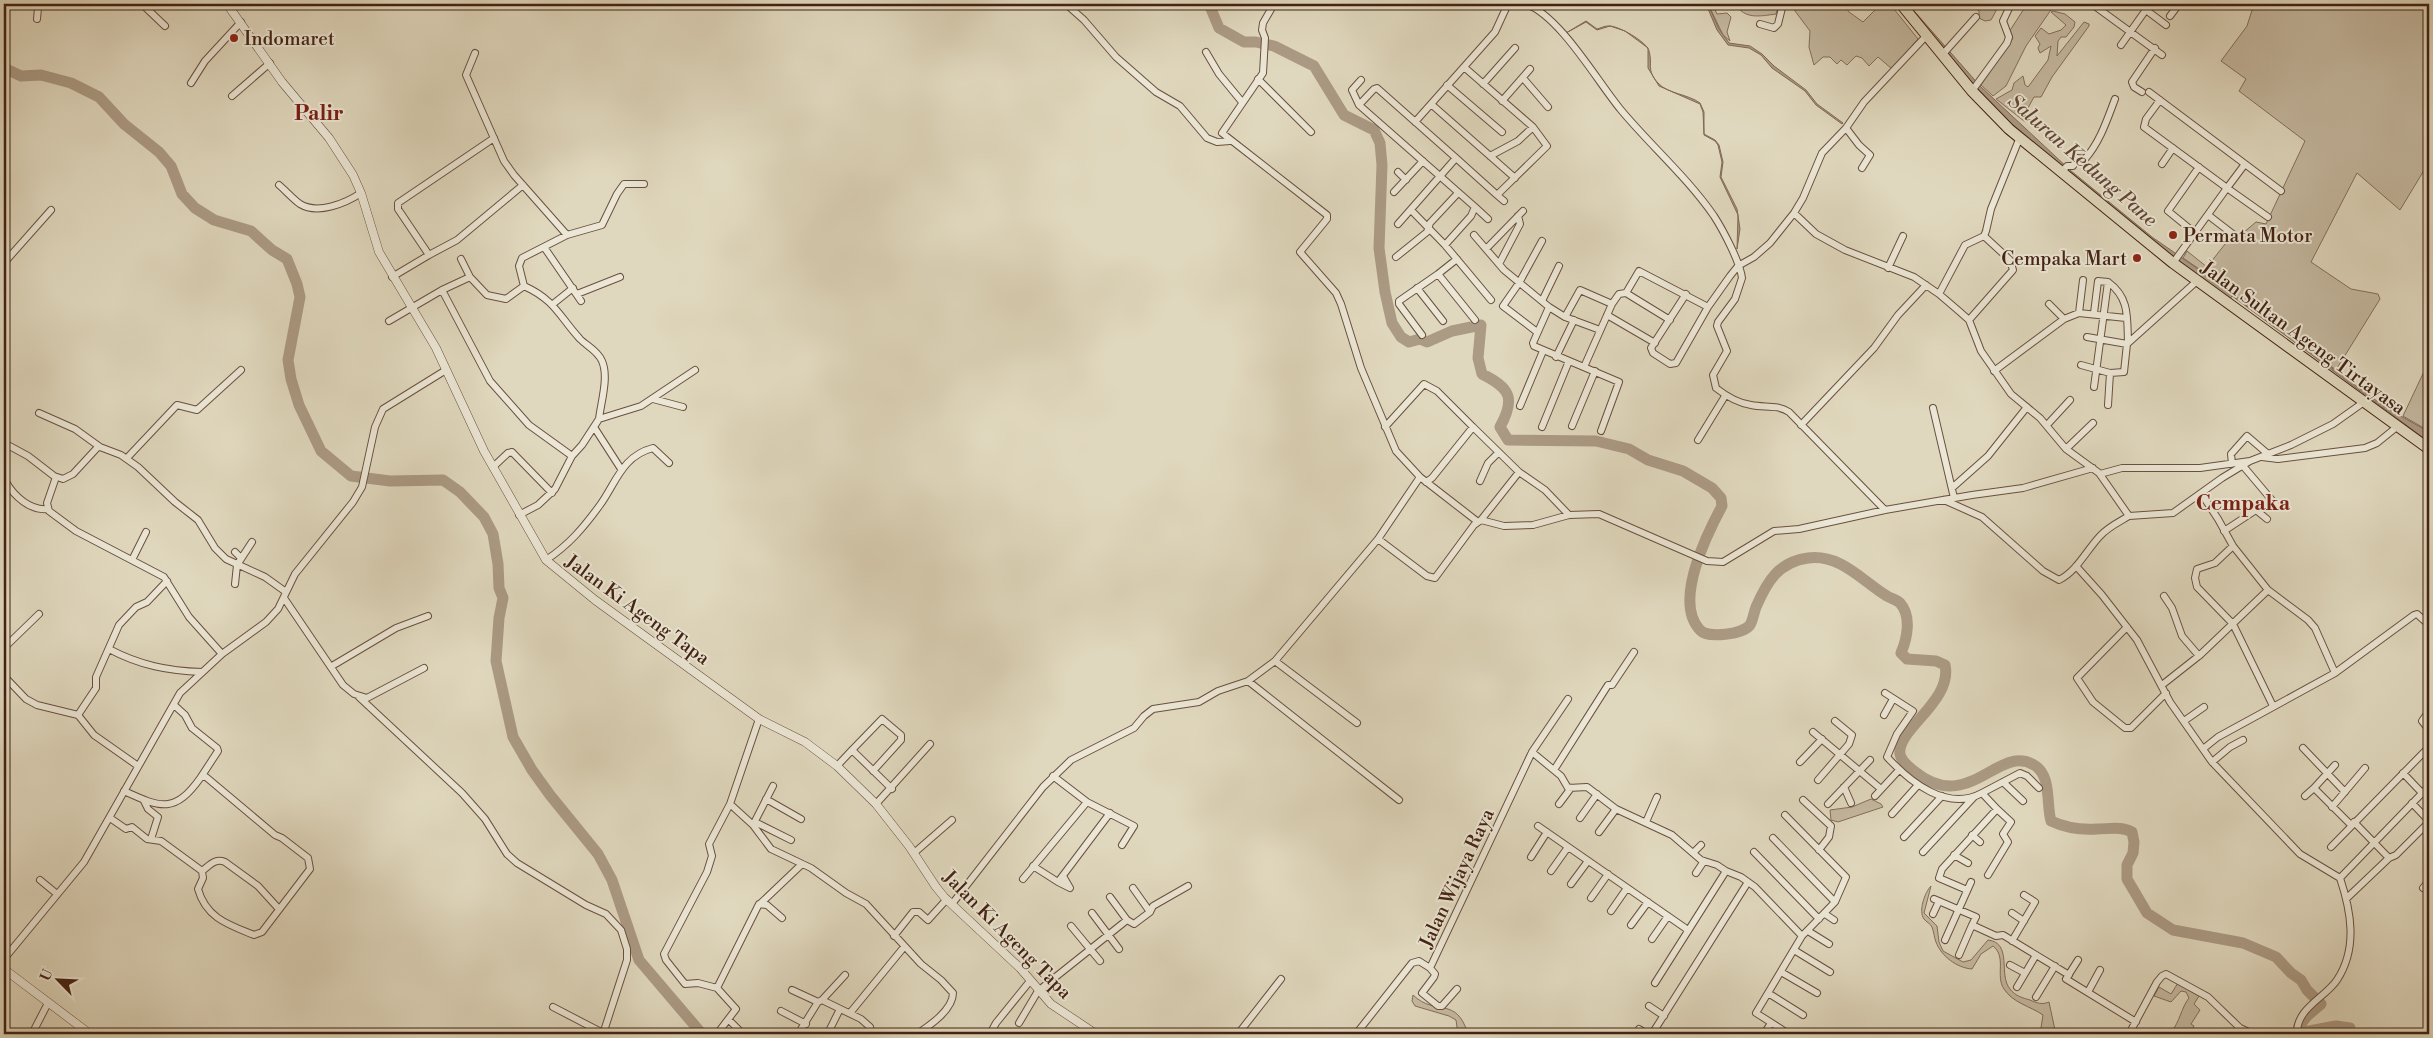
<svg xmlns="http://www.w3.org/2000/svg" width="2433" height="1038" viewBox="0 0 2433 1038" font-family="'Libre Bodoni',serif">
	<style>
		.green { fill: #c5b9a1; stroke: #846e5a }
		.water { fill: #ab9a84; stroke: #816a57 }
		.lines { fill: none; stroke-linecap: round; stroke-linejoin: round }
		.river { stroke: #ab9a84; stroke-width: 11 }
		.minor-casing { stroke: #6a503e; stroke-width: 8 }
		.tertiary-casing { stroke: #6a503e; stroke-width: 9 }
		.primary-casing { stroke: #432213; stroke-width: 12 }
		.minor { stroke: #ebe6d5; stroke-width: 6 }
		.tertiary { stroke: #ebe6d5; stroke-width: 8 }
		.primary { stroke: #e0d8be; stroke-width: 10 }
		.poi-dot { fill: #8f2418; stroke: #ebe6d5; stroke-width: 2 }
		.labels { text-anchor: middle; stroke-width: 4; stroke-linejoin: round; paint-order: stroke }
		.poi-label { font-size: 19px; fill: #432213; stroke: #ebe6d5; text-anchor: start }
		.street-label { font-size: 19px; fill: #432213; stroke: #ebe6d5 }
		.water-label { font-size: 20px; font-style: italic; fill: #624635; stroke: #ebe6d5 }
		.quarter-label { font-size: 21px; font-weight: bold; fill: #7a1f14; stroke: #ebe6d5 }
	</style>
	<rect width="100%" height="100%" fill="#e0d8be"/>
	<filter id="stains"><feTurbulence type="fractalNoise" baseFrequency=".004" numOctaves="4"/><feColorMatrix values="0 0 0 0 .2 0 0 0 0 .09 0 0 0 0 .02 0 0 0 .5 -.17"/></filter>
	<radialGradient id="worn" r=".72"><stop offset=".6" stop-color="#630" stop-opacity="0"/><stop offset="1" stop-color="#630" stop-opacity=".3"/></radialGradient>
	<path class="green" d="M1708 4H1715L1713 5 1717 14 1727 13 1731 17 1727 32 1730 41 1723 35Z
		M1736 4H1779L1776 14C1761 16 1744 20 1736 4Z
		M1794 4H1843L1849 12 1863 22 1881 4H1890L1918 39 1892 69 1878 57 1869 66 1862 58 1856 56 1847 65 1841 60 1837 64 1830 57H1823L1814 65 1809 47 1810 31 1795 11Z
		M1970 4H1994L1998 7 1991 20 1985 21 1979 18V11Z
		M2027 4H2055L2026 46 2006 86 1993 96 1981 85 2013 38 2009 32Z
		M2258 4H2429V162L2400 210 2357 173 2311 262 2351 289 2378 294 2380 299 2336 370 2236 296V291L2224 286 2183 258 2187 251 2207 267 2229 239 2243 233 2256 222 2266 224 2305 141 2239 91 2246 79 2221 61 2247 26 2253 7Z
		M2053 11 2065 14 2075 22 2074 27 2066 37H2061L2058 41 2057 56 2084 22 2089 24V26L2052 77 2041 97H2034L2028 108 2027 121H2024L1996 99 2012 90 2014 83 2023 76 2025 85 2028 87 2048 60 2051 46 2040 53 2038 48 2040 44 2035 36 2041 28 2049 34 2061 30 2066 25 2051 12Z
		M2429 361V431L2403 416Z
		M1871 799 1881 804 1883 807 1838 822 1831 820 1830 810 1852 807Z
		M1931 886 1924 913 1937 926 1939 942 1943 951 1963 962 1971 960 1988 940C2013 943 1998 975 2010 989 2015 996 2023 998 2030 1000 2037 1003 2042 1005 2049 1002L2055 1030 2052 1034H2040L2043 1015C2030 1006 2013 1003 2004 989 1995 976 2007 957 1993 946L1981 954 1972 969C1957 968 1941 956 1936 942 1934 937 1934 932 1932 927 1930 923 1926 922 1924 919 1918 911 1925 892 1931 886Z
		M2178 983 2199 996 2194 1004 2200 1010 2191 1024 2194 1026 2190 1034H2172L2171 1032C2180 1022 2181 1008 2189 998L2186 992 2181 991 2171 1002 2154 996 2159 987 2171 994Z
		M1413 995C1436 1017 1456 995 1468 1034H1458L1456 1020 1449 1016 1415 1006 1412 1001Z"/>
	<path class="water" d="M1706 4H1708L1719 29 1729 43 1750 46 1762 54 1774 66 1806 90 1817 104 1843 123 1842 124 1816 105 1805 91 1772 68 1761 55 1749 48 1728 45 1717 30Z
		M1908 4 1980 86 2070 170 2152 237 2224 287 2235 291 2233 294 2235 297 2385 407 2429 432V442L2235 298 2232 296 2230 299C2143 234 2052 169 1977 89 1952 62 1932 32 1908 4Z
		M1586 21 1597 29C1601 28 1604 26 1608 26 1618 25 1647 42 1649 51 1653 65 1646 70 1658 83 1668 94 1688 94 1700 103L1704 112V134L1715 140 1719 145 1723 162 1721 177 1737 209 1740 229 1737 249 1738 215 1720 177 1722 162 1718 145 1715 141 1704 135 1703 112 1700 104 1659 86 1648 68V48L1625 31 1610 26 1597 30 1586 22 1566 33Z"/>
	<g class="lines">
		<path class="river" d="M1209 4 1219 28 1244 42H1256L1274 46 1314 66 1344 115 1374 130 1380 143 1382 165 1379 248 1385 292 1392 323 1401 337 1409 342 1420 339 1427 342 1452 331 1481 325 1478 358 1482 374C1510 388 1516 398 1500 427L1508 440 1596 441 1629 449 1648 460 1683 471 1712 488 1721 498 1722 506C1707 534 1673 602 1700 630 1708 639 1743 634 1750 625 1753 620 1754 612 1756 607 1767 582 1778 562 1808 558 1841 554 1861 580 1887 596 1890 598 1897 600 1900 603 1912 616 1907 639 1901 653L1907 659 1936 661 1945 665C1953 701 1896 730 1900 754 1901 761 1909 767 1914 771 1969 816 1998 743 2034 765 2052 775 2046 805 2051 821 2066 828 2082 830 2097 829 2109 829 2122 826 2132 832L2134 842 2133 853 2127 865V879L2147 913 2173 930 2243 943 2276 957 2291 973 2301 980 2307 990 2321 1004 2307 1016 2299 1026 2304 1032 2336 1026 2350 1028 2351 1034
			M4 68 21 76 41 75 71 83 99 97 124 124 159 152 171 166 182 194 195 208 214 220 251 231 272 250 287 259 297 284 300 297 288 360 291 379 299 405 321 451 351 476 390 481 443 480 460 492 484 517 493 534 498 564 499 588 503 598 499 618 496 661 513 737 532 770 550 795 598 854 612 880 639 960 702 1034"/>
		<defs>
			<path id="minor" d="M34 4 38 8 37 19
				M142 4 165 26
				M1066 4 1084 20 1116 57 1156 92 1180 106 1207 138 1217 142 1230 141
				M1274 4 1263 23 1262 30 1265 38 1263 73 1222 133 1327 215V219L1300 252 1336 293 1341 304 1361 368 1396 451 1420 477 1478 522
				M1526 4C1560 16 1597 81 1621 110 1651 146 1687 177 1714 216 1723 230 1740 262 1742 278L1735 299 1718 322 1717 326 1727 351 1713 375 1716 388C1726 396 1738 403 1751 405 1764 408 1777 404 1789 412L1885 510
				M2092 4 2162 55
				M4 5V4
				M2146 10 2166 25
				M2170 16 2179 4
				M1760 24 1774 28 1778 24 1783 4
				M2121 45 2150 4
				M1206 52 1219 74 1242 102
				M475 53 466 75 504 161 514 175 567 235
				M1943 54 1976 17
				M1523 78 1548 107
				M1258 79 1311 132
				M191 83 205 61 241 22
				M1483 84 1515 48
				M1447 85 1502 132
				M1972 91 2007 43 2009 37 2003 21 2011 4
				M2142 92 2134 87 2132 82 2155 48
				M2149 92 2245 164
				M232 96 270 63
				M2160 100 2146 119 2144 127 2227 188 2173 263
				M1502 101 1530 69
				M1431 104 1515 178
				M1359 105 1352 90 1361 80
				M1415 122 1495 32 1507 6
				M1846 128 1859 145 1870 155 1862 168
				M1490 156 1518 141 1533 127
				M1456 158 1377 88 1374 89 1359 105 1475 207 1471 216 1445 245 1491 300
				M2162 164 2173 148
				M1398 172 1406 180
				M2061 172 2067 166H2073L2077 158 2085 159C2100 142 2107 120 2115 99
				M279 185C286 191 293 199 300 204 318 215 346 203 361 193
				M1394 192 1423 161
				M1497 195 1504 201
				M1475 207 1488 219
				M1411 210 1445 245
				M1794 213 1816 234 1845 250 1914 277 1939 294 1960 312 1969 320 1981 351 2011 394 2040 418 2066 449 2099 473 2129 516C2119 522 2108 527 2100 536 2086 551 2077 571 2059 580L2043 571 1982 517 1944 500
				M2208 215 2234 235
				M2268 217 2227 188 2245 164 2281 191
				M1398 224 1456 158 1497 195 1547 146 1533 127 1464 67
				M2195 233 2168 211 2199 167
				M1474 235 1504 270 1549 307 1565 317 1600 330
				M544 247 581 301
				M1486 249 1523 211
				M429 255 457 240 523 185
				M1396 257 1427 232 1430 223 1458 193
				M461 259 470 277
				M1457 259 1438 274 1475 320
				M4 263 51 210
				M1499 264 1520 224 1518 216
				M1888 268 1903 236
				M392 277 429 255 398 209V203L494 138
				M2083 280 2079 313 2126 318
				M524 286C555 300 559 316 580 339 587 346 598 351 602 361 609 377 601 402 599 419
				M1417 288 1443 321
				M442 290 490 381 529 425 572 456
				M1626 293 1670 320
				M577 294 620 277
				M1686 294 1651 348 1653 353 1670 364 1676 363 1708 307 1730 276 1738 266 1754 257 1770 243 1794 213 1803 198 1822 153 1846 128 1864 102 1927 35
				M1939 294 1965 245 1984 236 1986 231 1991 209 2020 137
				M1542 301 1559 266
				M553 304 573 288
				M2049 304 2064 319
				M1549 307 1533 343 1534 346 1619 382 1601 431
				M2094 313 2098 281 2108 282C2130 298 2127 318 2128 343
				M1607 315 1655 343
				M1565 317 1580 290 1612 304
				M1969 320 2013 270 2010 260 1984 236
				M389 321 442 290 470 277 487 295 506 299 524 286 519 266 522 258 567 235 602 225 617 194 624 184H644
				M1537 332 1503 306 1519 283 1542 241
				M1422 335 1399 304V301L1438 274
				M2087 337 2127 344 2197 281
				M1556 357 1574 320
				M2081 365 2110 373 2108 405
				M1584 367 1612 304 1619 294 1626 293 1639 271 1708 307
				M1994 371 2064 319 2079 313
				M2110 373 2124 372 2127 344
				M2094 387 2108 282
				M653 399 683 407
				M1520 406 1543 351
				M1933 408 1954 498
				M39 413 75 429 100 447
				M1801 425 1874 348 1898 315 1926 285
				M2047 425 2070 400
				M1572 426 1595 371
				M594 427 621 469
				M1385 427 1424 384 1437 391 1473 427 1432 478 1426 482
				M1473 427 1519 472 1545 490 1569 515
				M1542 427 1569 361
				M1698 440 1725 396
				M4 443 28 456 54 476 63 479 73 474 97 448 100 447 121 455 138 467 175 502 198 520 215 548 226 559 265 577 286 592
				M2066 449 2093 423
				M2262 457 2278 459 2365 448 2377 443 2398 426
				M127 458 177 405 197 410 241 370
				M2232 464 2231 454 2247 436 2268 454
				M493 467 508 453 512 452 552 493
				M2244 467 2276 505
				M2100 474 2122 468H2200L2250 461
				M56 477 47 503 49 511 76 531 164 577 189 617 222 654
				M1480 481 1488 463 1498 453
				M6 482C14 496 30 511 48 509
				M1952 488 1988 456 2027 407
				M2201 493 2218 519 2233 546 2268 590 2308 620 2315 628 2335 673
				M519 515 538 505 555 489 572 456 582 445 599 419 641 406 695 370
				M2129 516 2173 513 2222 478 2250 461 2291 445 2333 424 2364 402
				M1481 520 1504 526 1533 525 1569 515 1599 514 1707 561 1723 562 1774 531 1799 529 1885 510 1972 495 2023 488 2093 468
				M2224 531 2256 510 2267 519
				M1378 539 1427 576 1435 578 1474 525 1481 520 1519 472
				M2233 546 2215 563 2197 569 2195 578 2197 587 2233 624 2273 706
				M235 552 241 558
				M132 560 146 532
				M546 560C569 545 584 527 600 505 616 483 622 456 653 448L669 463
				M2076 566 2102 595 2137 640 2170 702 2212 762 2300 854 2340 878C2351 911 2358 948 2337 980 2325 998 2296 1008 2297 1034
				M235 584 237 565 252 542
				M2164 596 2172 608 2182 636 2199 656
				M284 598 343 685 354 694 367 698 424 668
				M2127 627 2077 678 2093 702 2125 728H2131L2166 693
				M4 648 39 614
				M109 649C139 665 168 671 202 672
				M1275 661 1357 723
				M332 666 396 628 428 616
				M4 676 26 699 37 705 78 715 96 688V677L119 625 136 607 147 602 167 581
				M1248 681 1399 800
				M2162 685 2200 655 2268 590
				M1885 693 1913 711 1897 734 1887 757C1910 782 1947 812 1982 793
				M359 697 462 793 485 819 507 854 517 863 586 905 606 914 621 930 627 949V960L603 1034
				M174 705 185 715 192 728 217 748 218 751 201 777
				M2429 711 2422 721 2429 730
				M78 715 94 735 138 766
				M1884 715 1893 699
				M759 719 730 804 753 825 771 849 811 868 846 893 866 904 921 964 941 980 953 993C953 1010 929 1026 917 1034
				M2184 721 2204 707
				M1813 732 1881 789
				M2303 748 2345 792
				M2203 749 2218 737 2335 673 2414 615 2417 614 2429 625
				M852 750 882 719 901 735V740L873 771
				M1532 752 1568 699
				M1800 762 1822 739
				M2212 762 2230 747 2243 740
				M2335 765 2314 788 2351 825
				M837 766 852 750 892 789
				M1554 770 1608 685H1612L1634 652
				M2403 773 2422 793
				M1053 776 1087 802 1134 826 1122 845
				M1818 780 1849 744 1852 735 1835 721
				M2003 782 2023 801
				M1844 787 1851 803
				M1875 796 1899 770
				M2305 796 2314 788
				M766 799 801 819
				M1803 800 1831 826 1829 837 1819 850
				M144 801 148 809 158 817 151 839
				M2412 803 2429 821
				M876 804 930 744
				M1559 804 1571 788
				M1828 804 1870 760
				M2332 807 2365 768
				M1997 809 1982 793 2020 773 2027 776 2039 788
				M1892 814 1918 785
				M110 818 126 829 132 827 147 839 161 841 202 871 203 878 198 889C206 918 229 925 254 935L262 932 310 869 308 858 282 838 275 835 206 777H201C175 814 161 808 124 791
				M1580 818 1597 794
				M755 822 791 840
				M1646 822 1657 797
				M2354 822 2389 858 2396 855 2429 822
				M753 825 773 786
				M1538 826 1688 930
				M1599 832 1616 809
				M1972 835 1980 842
				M1904 837 1942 796
				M1773 838 1835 902
				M2331 847 2429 747
				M1754 852 1819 919
				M1923 852 1974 797
				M914 853 952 820
				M1693 853 1701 845
				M1954 855 1968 863
				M1531 857 1547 832
				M1033 866 1058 882 1110 813
				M202 871C210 865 215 858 225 862L258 886 278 908
				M1551 871 1568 847
				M1696 873 1704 861
				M2340 878 2429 786
				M1023 879 1087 802
				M40 880 57 894
				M1058 882 1070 888 1063 876
				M1571 884 1588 861
				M1133 888 1150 912
				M2423 888 2429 881
				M1967 890 1939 878 1942 869 1997 809 2011 822 2003 834 2008 842 1988 875
				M1110 897 1127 920
				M1591 898 1608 874
				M2347 898 2389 858
				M1934 899 1976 917 1972 925 1996 936 2003 935 2069 975
				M761 903 802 864
				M952 904 1043 787 1071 760 1134 728 1144 716 1153 709 1199 702 1218 691 1248 681 1275 661 1378 539 1420 477
				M1611 911 1627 888
				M1092 913 1119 949
				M2012 913 2024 921
				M1825 914 1834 920
				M1933 914 1939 901
				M1631 925 1648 902
				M1071 926 1100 961
				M1808 931 1829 944
				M894 936 913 912H919L928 920 947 899
				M1652 939 1668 916
				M1945 940 1971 882
				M2012 941 2035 902 2024 895
				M1794 950 1830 972
				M1959 955 1972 925
				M4 959 84 862 180 693 222 654 266 622 278 609 295 574 353 502 362 487 375 427 383 409 446 370
				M2078 960 2066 979 2136 1022
				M2010 965 2025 973
				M1430 968 1435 974 1434 977 1422 993 1438 1006H1442L1457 989
				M1781 972 1817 993
				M1655 983 1726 871
				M2017 987 2036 955
				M717 988 759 904 767 905 782 918
				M792 990 818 1002 822 1000 861 1019 870 1027 872 1034
				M2088 992 2100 970
				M1768 993 1803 1015
				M2036 997 2055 966
				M822 1000 845 975
				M1649 1006 1664 1016
				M553 1007 603 1033
				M781 1011 806 1024
				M850 1013 904 947
				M729 1020 743 1034
				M1019 1023 1038 991 1127 920 1134 924 1150 912 1153 906 1188 886
				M1639 1029 1647 1034
				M829 1031 840 1009
				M32 1034 48 1003
				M717 1034 736 1009 717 988 698 983 685 984 666 960 664 954 707 872 712 856 709 844 730 804
				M798 1034 818 1002
				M990 1034 996 1023 1030 981
				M1238 1034 1281 979
				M1356 1034 1412 963 1419 961 1430 968 1532 752 1561 776 1568 788 1587 787 1616 809 1672 835 1701 860 1717 865 1726 871 1741 877 1755 887 1802 936 1835 902 1846 877 1785 815
				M1652 1034 1748 882
				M1764 1034 1771 1023
				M1789 1034 1756 1013 1802 936
				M2129 1034 2157 982 2162 976 2166 974 2208 997 2240 1028 2253 1034"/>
			<path id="tertiary" d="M227 4 282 82 329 138 353 175 361 193 379 252 436 348 484 451 546 560 595 600 759 719 805 742 837 766 876 804 909 846 936 887 945 898 1020 968 1051 1004 1096 1034
				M4 969 90 1034"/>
			<path id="primary" d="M1901 4 1972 91 2009 129 2173 263 2429 449"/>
		</defs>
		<use href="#minor" class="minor-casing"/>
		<use href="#tertiary" class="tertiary-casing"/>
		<use href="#primary" class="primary-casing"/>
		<use href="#minor" class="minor"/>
		<use href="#tertiary" class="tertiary"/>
		<use href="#primary" class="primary"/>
	</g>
	<g class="poi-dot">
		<circle cx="234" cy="38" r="5"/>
		<circle cx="2173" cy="235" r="5"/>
		<circle cx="2137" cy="258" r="5"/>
	</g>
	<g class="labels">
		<g class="poi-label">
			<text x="244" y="45">Indomaret</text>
			<text x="2183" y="242">Permata Motor</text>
			<text x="2127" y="265" text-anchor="end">Cempaka Mart</text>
		</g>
		<g class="street-label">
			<text transform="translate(2304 337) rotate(36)" y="7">Jalan Sultan Ageng Tirtayasa</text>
			<text transform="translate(638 609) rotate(36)" y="7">Jalan Ki Ageng Tapa</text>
			<text transform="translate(1456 878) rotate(-65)" y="7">Jalan Wijaya Raya</text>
			<text transform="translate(1008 934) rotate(45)" y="7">Jalan Ki Ageng Tapa</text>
		</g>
		<g class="water-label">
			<text transform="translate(2083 160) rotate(41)" y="7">Saluran Kedung Pane</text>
		</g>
		<g class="quarter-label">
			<text x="319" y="120">Palir</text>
			<text x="2243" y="510">Cempaka</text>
		</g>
	</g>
	<rect width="2433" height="1038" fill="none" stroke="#e0d8be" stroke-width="20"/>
	<rect x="5" y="5" width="2423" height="1028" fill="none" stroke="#432213" stroke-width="2.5"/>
	<rect x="10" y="10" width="2413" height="1018" fill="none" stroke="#432213"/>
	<g transform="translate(58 980) rotate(294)" stroke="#ebe6d5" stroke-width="4" paint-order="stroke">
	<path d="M0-4L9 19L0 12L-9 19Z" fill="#432213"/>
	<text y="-8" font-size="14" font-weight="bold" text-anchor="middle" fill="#432213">U</text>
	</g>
	<rect width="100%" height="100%" filter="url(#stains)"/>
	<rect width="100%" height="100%" fill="url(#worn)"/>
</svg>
